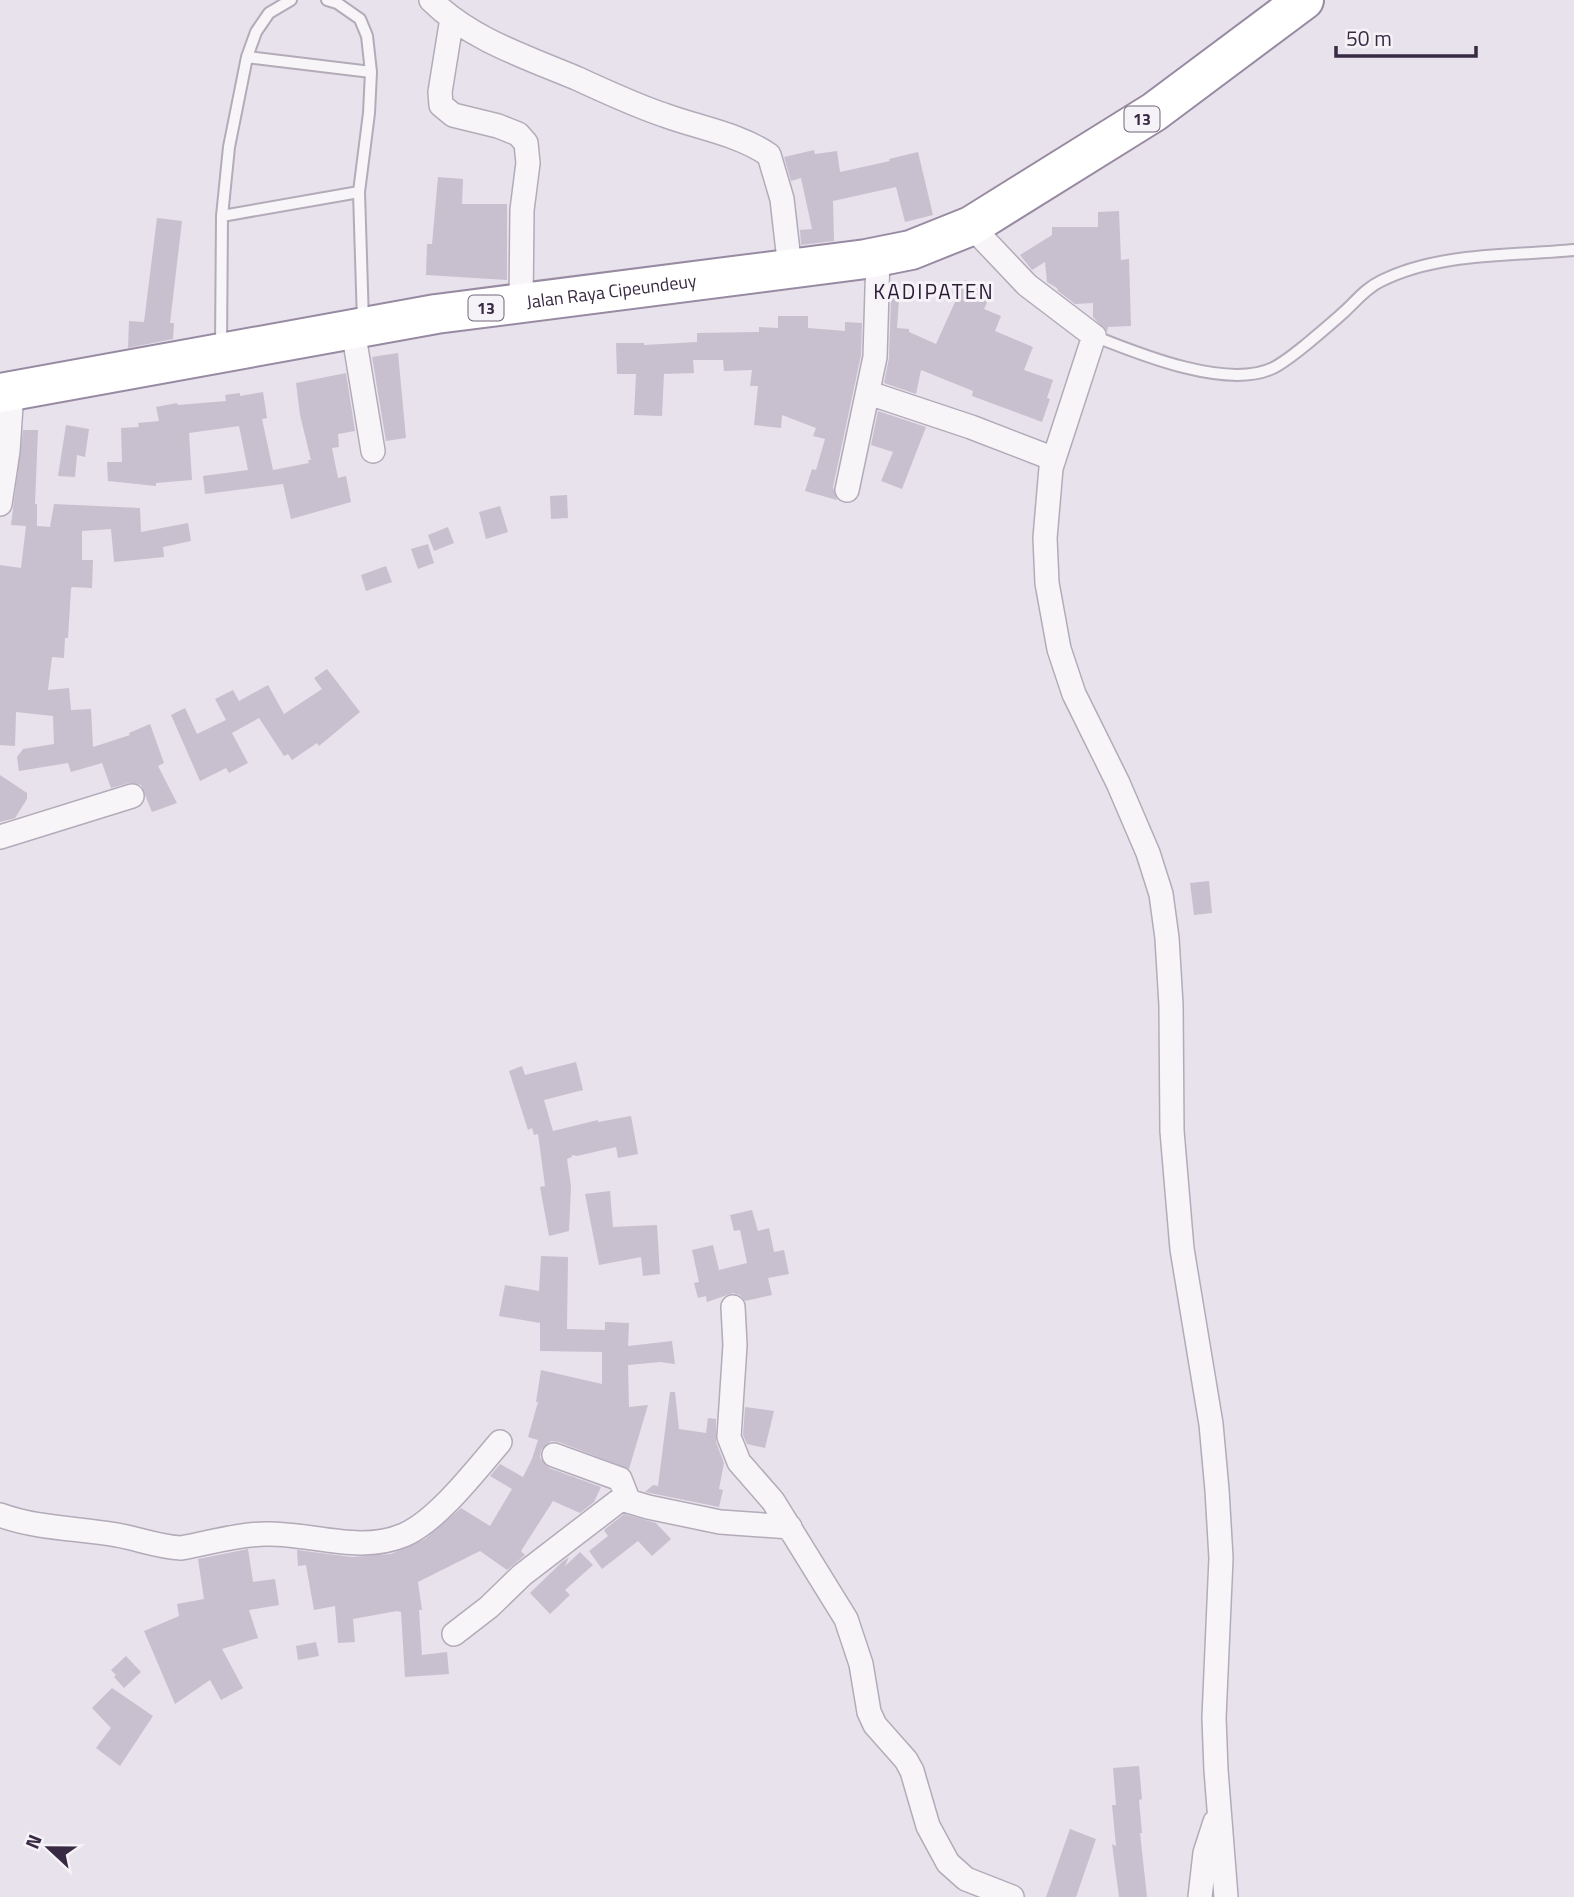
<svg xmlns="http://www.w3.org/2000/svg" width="1574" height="1897" viewBox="0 0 1574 1897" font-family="'Titillium Web',sans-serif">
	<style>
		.building { fill: #c8c0ce }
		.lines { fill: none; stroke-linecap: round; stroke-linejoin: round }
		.lane-casing { stroke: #b3abb9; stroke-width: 14 }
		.street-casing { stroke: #b3abb9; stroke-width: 26 }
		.highway-casing { stroke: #978aa2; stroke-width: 42 }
		.lane { stroke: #f8f5f9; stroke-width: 10 }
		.street { stroke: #f8f5f9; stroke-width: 23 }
		.highway { stroke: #fff; stroke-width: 38 }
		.labels { text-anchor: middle; stroke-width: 6; stroke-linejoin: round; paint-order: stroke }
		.shield { fill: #f5f2f8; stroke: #716679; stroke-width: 2 }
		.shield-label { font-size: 16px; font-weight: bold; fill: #392a43 }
		.street-label { font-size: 18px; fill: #392a43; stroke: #f5f2f8 }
		.quarter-label { font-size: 21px; letter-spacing: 2px; fill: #2b1c34; stroke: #f5f2f8 }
	</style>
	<rect width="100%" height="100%" fill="#e7e2eb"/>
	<path class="building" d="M814 150 815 154 837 151 840 172 890 161 889 159 918 152 933 215 905 222 896 187 833 201 834 241 801 245 800 230 812 229 801 178 791 181 784 157Z
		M438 177 463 179 462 204H507V280L426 275 427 244H432Z
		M1119 211 1121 260 1129 259 1131 326 1108 327 1107 332 1093 317V303L1075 304 1058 291 1057 288 1047 282 1045 262 1032 270 1020 255 1052 235V227H1098V212Z
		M157 218 182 221 170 323H174L173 339 128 348 129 321 144 322Z
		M965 280 992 292 984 309 1001 316 995 331 1033 347 1024 370 1053 380 1047 398 1050 399 1042 422 972 396 973 391 921 370 916 394 884 383 889 358 891 298 899 299 897 328 909 329V332L936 344Z
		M778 316H808V328L845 331V322L862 323 861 355 833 487 837 500 805 491 812 469 816 470 825 439 813 436 816 428 782 415 781 428 754 425 758 386H750L752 370 724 371 723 360H693L694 373 664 374 662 416 634 415 636 374H617L616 343H644V345L697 342V333L759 332V327L778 328Z
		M398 353 406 438 386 441 372 357Z
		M346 373 355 431 338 434 339 447 332 448 338 478 346 476 351 502 291 519 283 484 205 494 203 476 248 470 239 426 189 433 192 480 156 483V486L108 481 107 462H122L121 428 139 427 138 423 159 421 156 407 177 403 178 405 226 401 225 395 240 393V396L263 392 267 418 262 419 273 470 309 463 308 460H311L300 415 296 383Z
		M878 411 926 427 902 489 881 481 893 452 871 445Z
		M66 425 89 429 85 457 77 455 75 477 58 476Z
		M23 430H38L35 504H37V526L50 527 54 504 140 508 141 532 188 523 191 541 163 547 164 557 114 562 111 529 82 531V560H93L92 588 72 587 71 589 68 638H65L64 658 52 657 48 690 69 688 71 710 91 709 93 747 130 735 129 733 150 724 164 763 158 766 177 803 152 812 141 785 129 783 111 788 102 763 71 772 68 763 19 771 17 757 23 749 54 744 53 716 16 712 15 746 0 745V565L21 568 26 526 11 525Z
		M567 495 568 518 551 519 550 496Z
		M500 506 508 532 486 539 479 512Z
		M448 527 454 543 434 551 428 535Z
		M428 544 434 563 418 569 411 549Z
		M386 566 392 582 366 591 361 575Z
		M327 669 360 712 319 746 317 743 292 760 288 754 284 756 259 718 232 733 248 763 229 773 226 768 200 781 171 715 185 708 197 734 226 720 215 699 233 690 239 701 268 685 284 714 322 689 314 678Z
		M0 775 27 793V799L15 818 0 822Z
		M1209 881 1212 913 1194 915 1190 883Z
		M576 1062 583 1090 544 1100 553 1131 598 1120V1122L631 1116 638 1154 618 1158 616 1147 577 1156 572 1155V1157L567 1159 571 1186 569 1231 549 1236 540 1187 545 1186 538 1134 534 1135 532 1128 528 1130 509 1071 522 1066 525 1075Z
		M610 1191 613 1227 657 1225 660 1274 643 1276 641 1257 599 1265 585 1194Z
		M752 1210 758 1231 769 1228 774 1252 784 1250 789 1274 768 1278 772 1295 745 1301 740 1295 733 1293 707 1302 706 1296 698 1298 694 1283 699 1282 692 1250 713 1245 719 1270 747 1263 740 1230 734 1231 730 1215Z
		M541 1256 568 1257 567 1329 605 1330V1322L629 1323 628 1346 672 1341 675 1364 660 1362 628 1365 629 1407 648 1405 629 1469 559 1442 551 1441 541 1450 540 1458 549 1468 601 1487 594 1502 580 1513 553 1501 521 1551 525 1555 507 1570 480 1551 418 1582 422 1610H419L422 1655 447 1652 449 1674 405 1677 401 1612 397 1611 353 1619 355 1642 338 1643 335 1606 314 1610 306 1565 298 1566 297 1550 352 1557 391 1554 425 1539 461 1508 490 1526 512 1489 490 1476 500 1464 523 1477 532 1459 538 1440 528 1437 538 1402H536L541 1370 602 1384V1352L540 1351V1323L499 1316 505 1285 539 1291Z
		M670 1392H675L679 1429 706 1433 708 1418 716 1419V1442L724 1463 719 1489 723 1490 719 1507 645 1492 653 1485 658 1486Z
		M745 1407 774 1411 765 1448 747 1444 743 1435Z
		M624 1514 656 1523 671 1539 652 1556 638 1541 602 1569 589 1551 608 1536 604 1530Z
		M248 1549 253 1582 275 1579 279 1605 249 1610 258 1638 222 1649 243 1688 221 1700 210 1680 175 1704 144 1631 179 1616 177 1604 204 1599 198 1559Z
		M580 1552 593 1565 565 1590 570 1595 550 1614 530 1593 562 1562 569 1557 565 1566Z
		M316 1642 319 1656 298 1660 296 1646Z
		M126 1656 141 1672 124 1688 114 1677 116 1675 111 1670Z
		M112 1688 153 1716 120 1766 96 1748 111 1728 92 1708Z
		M1139 1766 1142 1799 1139 1800 1142 1833H1140L1147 1897H1119L1112 1844 1116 1846 1112 1805H1116L1113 1768Z
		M1070 1829 1096 1839 1076 1897H1046Z"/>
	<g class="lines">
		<defs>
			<path id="lane" d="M327 0 337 3 360 19 367 36 371 72 369 113 359 192 363 322
				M247 57 371 72
				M222 216 359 192
				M1094 336C1139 354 1227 390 1273 368 1285 362 1298 351 1308 343 1320 333 1333 322 1344 312 1356 301 1366 288 1381 281 1439 252 1511 256 1574 250
				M221 348 222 216 229 147 247 57 256 32 269 13 291 0"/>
			<path id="street" d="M431 0C470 39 526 57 576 78 605 91 634 105 664 115 699 128 739 134 769 155L782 199 790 269
				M452 18 440 92 441 105 453 115 498 126 518 134 526 143 528 163 522 210 521 303
				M971 226 1027 285 1094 336 1051 468 1045 538 1047 583 1059 649 1074 694 1118 783 1148 853 1161 894 1167 938 1171 1005 1172 1131 1182 1249 1211 1424 1217 1490 1221 1558 1214 1718 1216 1770 1226 1897
				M353 330 373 451
				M869 393 971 427 1054 459
				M847 490 875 357 878 257
				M0 504 8 451 12 391
				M0 837 132 796
				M733 1307 735 1345 729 1437 739 1462 773 1501 846 1619 861 1664 869 1712 875 1725 906 1760 912 1771 928 1826 948 1863 966 1879 1012 1897
				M554 1455 620 1479 628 1499
				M0 1515C38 1529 79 1528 117 1535 139 1539 159 1547 181 1548 209 1543 238 1534 266 1534 312 1533 359 1554 404 1535 437 1521 476 1470 500 1442
				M454 1634 489 1607 522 1575 621 1499 648 1507 720 1522 790 1527
				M1200 1897 1205 1853 1215 1822"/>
			<g id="highway">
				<path id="s1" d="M0 393 436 314 866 259 911 250 971 226 1154 112 1304 0"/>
			</g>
		</defs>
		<use href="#lane" class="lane-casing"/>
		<use href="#street" class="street-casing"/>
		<use href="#highway" class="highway-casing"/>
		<use href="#lane" class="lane"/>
		<use href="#street" class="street"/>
		<use href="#highway" class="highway"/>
	</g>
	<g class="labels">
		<g class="shield">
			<rect x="1124.5" y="106.5" width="35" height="25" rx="5"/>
			<rect x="468.5" y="295.5" width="35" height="25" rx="5"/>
		</g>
		<g class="shield-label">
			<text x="1142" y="125">13</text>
			<text x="486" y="314">13</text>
		</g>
		<g class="street-label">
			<text dy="6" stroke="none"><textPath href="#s1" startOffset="620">Jalan Raya Cipeundeuy</textPath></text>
		</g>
		<g class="quarter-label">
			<text x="934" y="299">KADIPATEN</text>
		</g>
	</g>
	<g transform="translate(49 1848) rotate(292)" stroke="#f5f2f8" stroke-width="5" paint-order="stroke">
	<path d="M0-5L12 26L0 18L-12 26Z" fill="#392a43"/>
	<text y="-10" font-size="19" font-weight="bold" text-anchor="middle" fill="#392a43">N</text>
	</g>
	<path d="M1336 46v10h140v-10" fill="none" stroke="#392a43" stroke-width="3.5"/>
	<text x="1346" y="46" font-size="21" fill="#392a43" stroke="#f5f2f8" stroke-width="5" paint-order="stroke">50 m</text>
</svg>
